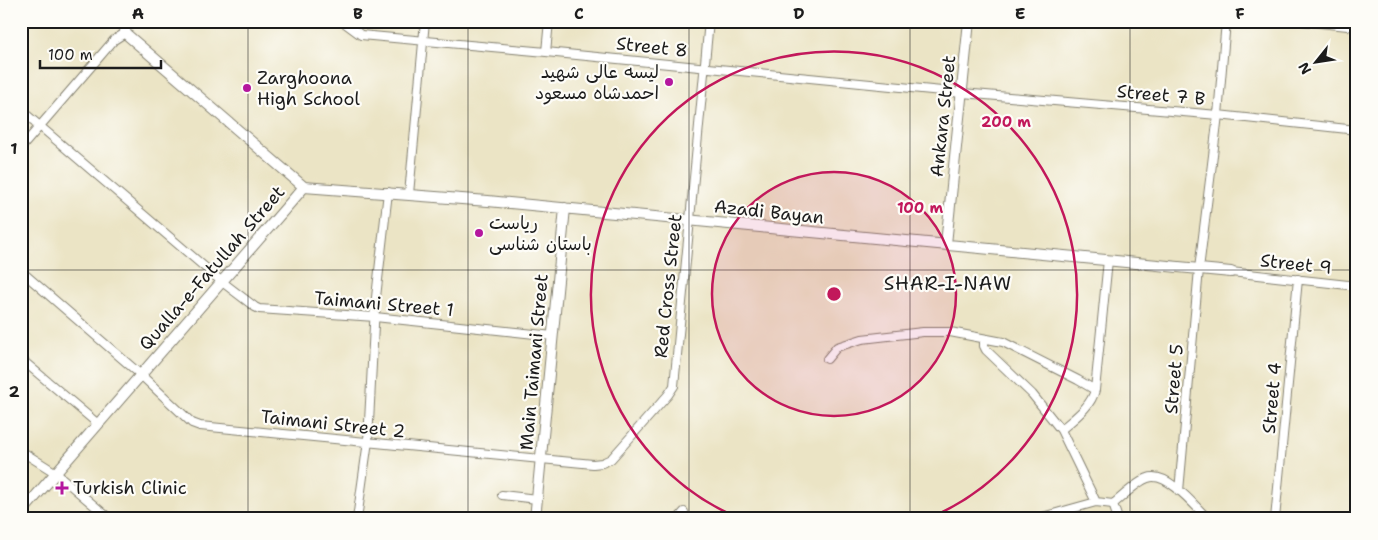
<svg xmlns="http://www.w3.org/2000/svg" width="1378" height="540" viewBox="0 0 1378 540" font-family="'Shantell Sans','Playpen Sans Arabic',sans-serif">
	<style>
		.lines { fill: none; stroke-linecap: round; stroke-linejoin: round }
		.street-casing { stroke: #848070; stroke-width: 10 }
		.secondary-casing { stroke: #848070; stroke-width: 12 }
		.street { stroke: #fff; stroke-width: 8 }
		.secondary { stroke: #fff; stroke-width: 10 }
		.grid { fill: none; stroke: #1c1c1c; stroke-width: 1; stroke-opacity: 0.55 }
		.ring { fill: none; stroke: #c2185b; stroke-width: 2.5 }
		.poi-dot { fill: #b5179e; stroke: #fdfcf7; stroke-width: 2 }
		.labels { text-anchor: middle; stroke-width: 4.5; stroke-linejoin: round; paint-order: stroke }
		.street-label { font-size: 18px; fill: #1c1c1c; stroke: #fdfcf7 }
		.poi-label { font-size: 18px; fill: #1c1c1c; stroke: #fdfcf7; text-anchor: start }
		.neighbourhood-label { font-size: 19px; letter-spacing: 1px; fill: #1c1c1c; stroke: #fdfcf7 }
		.centre { fill: #c2185b; stroke: #fdfcf7; stroke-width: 2.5 }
		.ring-label { font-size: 15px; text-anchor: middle; font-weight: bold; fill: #c2185b; stroke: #fdfcf7; stroke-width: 4.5; stroke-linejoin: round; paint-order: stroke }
		.neatline { fill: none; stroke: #1c1c1c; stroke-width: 2 }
		.grid-label { font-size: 16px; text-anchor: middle; font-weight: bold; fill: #1c1c1c }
	</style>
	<rect width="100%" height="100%" fill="#fdfcf7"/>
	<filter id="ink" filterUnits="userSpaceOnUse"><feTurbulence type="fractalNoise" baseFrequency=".02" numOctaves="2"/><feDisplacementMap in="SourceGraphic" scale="10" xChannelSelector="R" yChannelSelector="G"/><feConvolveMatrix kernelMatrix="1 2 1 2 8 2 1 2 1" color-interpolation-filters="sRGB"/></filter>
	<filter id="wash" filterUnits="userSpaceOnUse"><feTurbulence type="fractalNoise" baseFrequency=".0096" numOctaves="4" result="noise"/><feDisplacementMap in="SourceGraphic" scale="20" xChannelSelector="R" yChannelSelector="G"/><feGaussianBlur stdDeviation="1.12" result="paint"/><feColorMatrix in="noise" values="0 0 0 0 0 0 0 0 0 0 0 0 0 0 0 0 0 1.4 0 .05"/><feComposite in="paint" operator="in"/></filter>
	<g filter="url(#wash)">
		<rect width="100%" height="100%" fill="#ebe4c5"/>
	</g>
	<g filter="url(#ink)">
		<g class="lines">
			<defs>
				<path id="street" d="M342 21 361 35 546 52 962 93 1218 115 1357 130
					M1301 21 1357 27
					M546 52 549 21
					M21 110 221 281 255 307 259 309 375 317 553 336
					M21 148 114 40 125 33
					M409 194 425 21
					M21 271 141 375 192 423 200 426 593 464 602 463 611 459 668 395 674 386 709 21
					M1231 272 1357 286
					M984 339V346L986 350 1032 394 1061 430 1096 502
					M21 359 98 424
					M827 359 837 347 862 339 923 332H950L1003 342 1078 380 1095 390 1108 260
					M1061 430C1073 419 1091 407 1095 390
					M21 451 56 473 110 519
					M1179 491 1199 269 1218 115 1226 21
					M502 495 537 499
					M1113 504 1118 519
					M357 519 368 441 375 306 388 192
					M678 519 684 512
					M1035 519 1096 502 1113 504C1122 497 1138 481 1148 478 1167 471 1196 507 1208 519
					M1275 519 1298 279"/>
				<path id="secondary" d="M126 21 125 33 304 187
					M304 187 488 201 1231 272
					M946 244 969 21
					M21 513 304 187
					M535 519 565 208"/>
			</defs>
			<use href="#street" class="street-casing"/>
			<use href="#secondary" class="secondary-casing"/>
			<use href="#street" class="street"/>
			<use href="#secondary" class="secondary"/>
		</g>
	</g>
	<path class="grid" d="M248 21V519M468 21V519M689 21V519M910 21V519M1130 21V519M21 270H1357"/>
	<circle cx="834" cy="294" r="122" fill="#c2185b" fill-opacity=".12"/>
	<g class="ring">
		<circle cx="834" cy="294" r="122"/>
		<path d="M741 519A243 243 0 1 1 927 519"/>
	</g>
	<g class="poi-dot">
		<circle cx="669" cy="82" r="5"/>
		<circle cx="247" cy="88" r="5"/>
		<circle cx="479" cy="233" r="5"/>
		<path d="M59.5 480.5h5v5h5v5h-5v5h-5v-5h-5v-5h5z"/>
	</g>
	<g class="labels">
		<g class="street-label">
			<text transform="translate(652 47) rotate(6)" y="6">Street 8</text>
			<text transform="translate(1161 95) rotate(5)" y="6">Street 7 B</text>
			<text transform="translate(943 116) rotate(-84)" y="6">Ankara Street</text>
			<text transform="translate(769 212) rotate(6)" y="6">Azadi Bayan</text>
			<text transform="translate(1296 264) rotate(6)" y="6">Street 9</text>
			<text transform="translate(212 268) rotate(-49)" y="6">Qualla-e-Fatullah Street</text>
			<text transform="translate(668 286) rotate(-84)" y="6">Red Cross Street</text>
			<text transform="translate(384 304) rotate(5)" y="6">Taimani Street 1</text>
			<text transform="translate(534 362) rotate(-85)" y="6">Main Taimani Street</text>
			<text transform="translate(1174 379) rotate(-85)" y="6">Street 5</text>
			<text transform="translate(1272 398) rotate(-85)" y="6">Street 4</text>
			<text transform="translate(333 424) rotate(6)" y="6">Taimani Street 2</text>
		</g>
		<g class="poi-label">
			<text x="659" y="78" text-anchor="end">لیسه عالی شهید<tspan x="659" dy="21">احمدشاه مسعود</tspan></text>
			<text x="257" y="84">Zarghoona<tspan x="257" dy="21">High School</tspan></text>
			<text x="489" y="229">ریاست<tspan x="489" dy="21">باستان شناسی</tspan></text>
			<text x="73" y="494">Turkish Clinic</text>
		</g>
		<g class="neighbourhood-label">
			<text x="948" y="290">SHAR-I-NAW</text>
		</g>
	</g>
	<circle cx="834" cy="294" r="8" class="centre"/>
	<g class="ring-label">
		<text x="1006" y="127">200 m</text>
		<text x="920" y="213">100 m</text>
	</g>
	<rect width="1378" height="540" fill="none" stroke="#fdfcf7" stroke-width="55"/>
	<g transform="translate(1316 62) rotate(240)" stroke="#fdfcf7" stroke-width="4" paint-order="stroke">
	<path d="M0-4L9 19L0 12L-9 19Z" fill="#1c1c1c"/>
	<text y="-8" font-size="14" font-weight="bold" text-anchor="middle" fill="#1c1c1c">N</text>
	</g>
	<path d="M40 60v8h121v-8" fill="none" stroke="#1c1c1c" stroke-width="2.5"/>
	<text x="48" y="60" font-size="15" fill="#1c1c1c" stroke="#fdfcf7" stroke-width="4" paint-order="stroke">100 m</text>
	<rect x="28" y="28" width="1322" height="484" class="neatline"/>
	<g class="grid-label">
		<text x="138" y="19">A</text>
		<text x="358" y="19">B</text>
		<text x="579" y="19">C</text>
		<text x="799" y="19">D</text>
		<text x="1020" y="19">E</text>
		<text x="1240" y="19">F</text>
		<text x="14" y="154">1</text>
		<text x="14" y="397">2</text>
	</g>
</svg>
